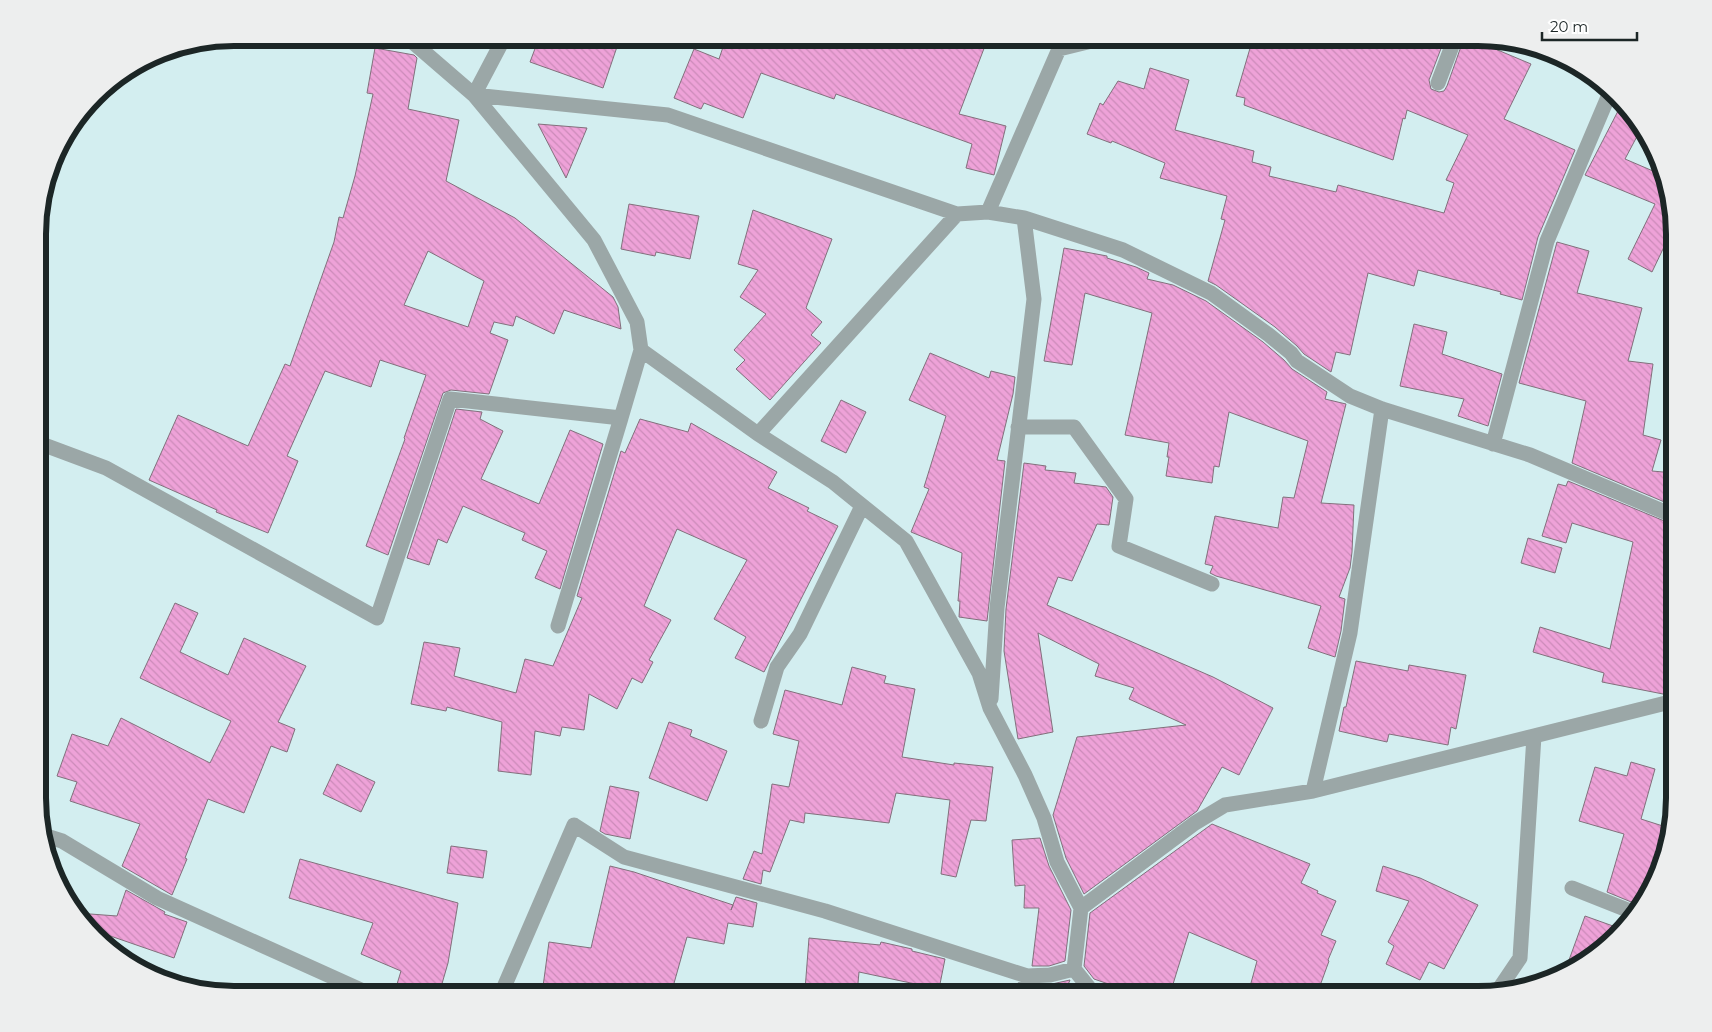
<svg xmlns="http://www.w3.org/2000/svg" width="1712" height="1032" viewBox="0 0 1712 1032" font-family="Montserrat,sans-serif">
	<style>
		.building { fill: url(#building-back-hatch); stroke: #82707c; fill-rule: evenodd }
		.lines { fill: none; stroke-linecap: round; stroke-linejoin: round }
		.minor { stroke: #9ba7a7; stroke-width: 15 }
		.rim { fill: none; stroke: #1c2626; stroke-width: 6 }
	</style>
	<defs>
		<pattern id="building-back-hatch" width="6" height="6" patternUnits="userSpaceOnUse" patternTransform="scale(1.25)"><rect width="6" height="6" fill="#eea2d8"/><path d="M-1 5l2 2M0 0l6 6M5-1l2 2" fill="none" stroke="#cc8bb9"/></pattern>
	</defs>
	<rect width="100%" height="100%" fill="#d3eef0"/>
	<path class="building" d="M539 38H620L603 88 530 62Z
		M726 38H988L959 114 1006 126 994 175 966 168 972 144 836 94 834 99 761 73 743 118 704 103 701 109 674 98 694 49 719 59Z
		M1253 38H1268L1303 47 1305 38H1445L1429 80 1431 89 1439 92 1444 91 1447 86 1464 38H1469L1531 64 1504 119 1575 150 1538 237 1522 300 1500 294 1501 292 1418 270 1414 286 1368 273 1350 355 1336 352 1331 372 1304 354 1297 346 1275 327 1216 285 1208 281 1225 220 1221 219 1227 196 1160 178 1165 163 1112 141 1111 143 1087 134 1100 103 1103 105 1118 81 1144 89 1150 68 1189 80 1175 130 1254 151 1252 162 1271 167 1269 176 1336 192 1338 185 1444 213 1454 183 1446 180 1468 135 1407 110 1405 119 1403 118 1393 160 1244 105 1245 98 1236 96Z
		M375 48 414 55 417 58 408 109 459 120 446 181 515 218 613 297 618 307 621 329 564 310 554 334 516 316 513 326 494 322 490 333 508 340 489 394 451 390 443 393 388 555 366 546 405 439 404 438 426 375 380 360 371 387 325 371 287 456 298 461 268 533 216 512 217 510 149 480 178 415 248 446 285 364 290 366 334 242 339 217 343 218 355 176 373 94 367 93ZM428 251 484 281 468 327 404 305Z
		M1618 111 1635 119 1642 127 1625 159 1660 174 1674 221V226L1652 272 1628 259 1655 204 1585 175Z
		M538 124 587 128 566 178Z
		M629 204 699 216 690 259 656 252 655 256 621 249Z
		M753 210 832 239 806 308 822 322 811 335 821 343 770 400 736 369 745 360 734 350 766 314 740 297 758 270 738 264Z
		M1557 242 1589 251 1577 293 1642 308 1628 361 1653 364 1643 435 1661 440 1652 471 1674 473V506L1572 463 1586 401 1519 383Z
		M1064 248 1107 256V258L1136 267 1149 273 1147 279 1173 285 1206 301 1263 342 1284 360 1292 369 1327 392 1325 399 1346 404 1321 503 1354 505 1352 552 1350 568 1339 597 1345 599 1341 631 1335 657 1308 648 1321 606 1216 576 1210 573 1213 566 1205 564 1215 516 1278 528 1283 497 1294 498 1308 441 1229 412 1219 467 1214 466 1212 483 1166 476 1169 457H1167L1169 443 1125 435 1152 313 1085 293 1072 365 1044 361Z
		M1414 324 1447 332 1442 354 1502 374 1488 426 1458 416 1464 399 1400 386Z
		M930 353 989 378 991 371 1015 377 1013 394 997 460 1005 461 987 621 959 617 960 601H958L962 553 911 532 929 489 924 487 946 416 909 400Z
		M841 400 866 412 846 453 821 441Z
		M456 409 482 412 480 419 503 431 481 479 539 504 570 430 603 444 560 589 535 578 547 551 522 540 525 533 463 506 447 543 438 539 429 565 407 558Z
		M640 419 688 432 691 423 777 472 768 488 809 508 807 511 838 526 764 672 735 658 746 637 714 619 747 560 677 529 644 606 671 620 649 660 653 662 642 683 632 678 617 709 589 694 584 730 562 727 560 736 535 731 531 775 498 771 502 722 447 707 446 711 411 704 424 642 460 648 454 676 516 693 525 659 553 666 582 598 577 596 621 451 625 453Z
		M1024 463 1046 466 1045 470 1076 473 1074 483 1106 487 1113 497 1109 525 1097 524 1072 581 1058 577 1047 605 1213 677 1273 708 1239 775 1222 767 1197 811 1084 894 1066 858 1053 815 1077 737 1186 725 1129 699 1134 688 1095 676 1099 664 1038 633 1053 732 1018 739 1004 651 1006 609Z
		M1568 481 1674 525V692L1663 694 1602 682 1604 673 1533 652 1540 627 1610 649 1633 542 1572 523 1566 543 1542 536 1558 484 1566 486Z
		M1528 538 1562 548 1555 573 1521 563Z
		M175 603 198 613 180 652 228 675 244 638 306 666 278 722 295 729 287 752 271 746 244 813 208 799 185 858 187 859 172 895 122 866 140 824 70 801 77 782 57 776 72 734 108 746 121 718 210 763 231 721 140 678Z
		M1356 661 1408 671 1409 665 1466 675 1456 729 1451 727 1448 745 1389 734 1387 742 1339 731 1344 707H1346Z
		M852 667 886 676 884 683 915 689 902 757 954 765V763L993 767 986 821 971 820 956 877 941 874 950 800 896 793 889 823 805 813 804 823 790 820 770 872 763 870 761 884 743 879 754 851 762 854 772 784 789 787 799 741 773 734 785 690 842 705Z
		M669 722 692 730 690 736 727 751 707 801 649 778Z
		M1631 762 1655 769 1641 819 1669 828 1648 896 1641 906 1607 892 1624 834 1579 821 1595 767 1627 776Z
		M337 764 375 782 361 812 323 794Z
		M610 786 639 792 630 839 605 834 600 831Z
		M1212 824 1310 864 1301 883 1318 891 1317 893 1336 901 1321 935 1336 941 1328 960 1329 961 1317 994H1248L1257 961 1189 932 1170 994H1122L1123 989 1094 979 1084 966 1090 913Z
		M1040 838 1049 866 1071 910 1065 961 1049 966H1032L1039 908H1024L1025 885 1015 886 1012 840Z
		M451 846 487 851 483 878 447 873Z
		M300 859 458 903 448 963 439 994H394L401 971 361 954 373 923 289 898Z
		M610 866 634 872 733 905 731 910 736 897 757 903 753 927 728 923 724 944 687 937 671 994H542L549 942 591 948Z
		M1383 866 1420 878 1478 905 1444 969 1429 962 1420 980 1386 964 1394 946 1388 942 1409 901 1376 891Z
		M126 890 165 912 164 914 187 922 174 958 96 931 77 913 117 916Z
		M1585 916 1613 926 1606 945 1576 968 1565 971Z
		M809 938 880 945 881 942 912 949V951L945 959 939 989 859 972 857 994 805 990Z
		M1070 980 1064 994H1033L1035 985 1052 984Z"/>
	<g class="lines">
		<path class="minor" d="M408 38 474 95 594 240 637 322 641 350 758 434 833 482 906 541 979 673 990 708 1025 775 1044 818 1057 862 1081 908 1074 969 1094 994
			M504 38 474 95 668 115 957 214
			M1438 83 1455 38
			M988 212 1024 218 1034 299 997 608 991 699
			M1024 218 1123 250 1211 293 1269 335 1291 353 1297 361 1350 396 1382 409 1530 455 1674 516
			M1018 427H1074L1126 499 1119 546 1212 584
			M758 434 957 214 988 212 1059 49 1104 38
			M39 443 106 468 377 618 450 399 621 418 641 350
			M1493 444 1547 241 1611 90
			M558 626 621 418
			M761 721 777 667 800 634 862 506
			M1313 791 1350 633 1382 409
			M43 835 62 841 157 898 370 994
			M1572 888 1635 913
			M1081 908 1195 823 1225 805 1313 791 1674 701
			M1497 992 1520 958 1534 736
			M501 994 574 825 624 857 825 911 1027 976 1050 975 1074 969
			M1023 994 1027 976"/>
	</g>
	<path d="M0 0H1712V1032H0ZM234 46H1478A188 188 0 0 1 1666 234V798A188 188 0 0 1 1478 986H234A188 188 0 0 1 46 798V234A188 188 0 0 1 234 46Z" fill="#edeeee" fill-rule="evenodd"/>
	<path class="rim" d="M234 46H1478A188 188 0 0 1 1666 234V798A188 188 0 0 1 1478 986H234A188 188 0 0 1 46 798V234A188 188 0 0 1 234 46Z"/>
	<path d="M1542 32v8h95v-8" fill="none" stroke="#1c2626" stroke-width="2.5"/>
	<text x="1550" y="32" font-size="15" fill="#1c2626" stroke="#ffffff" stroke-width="4" paint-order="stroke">20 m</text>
</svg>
